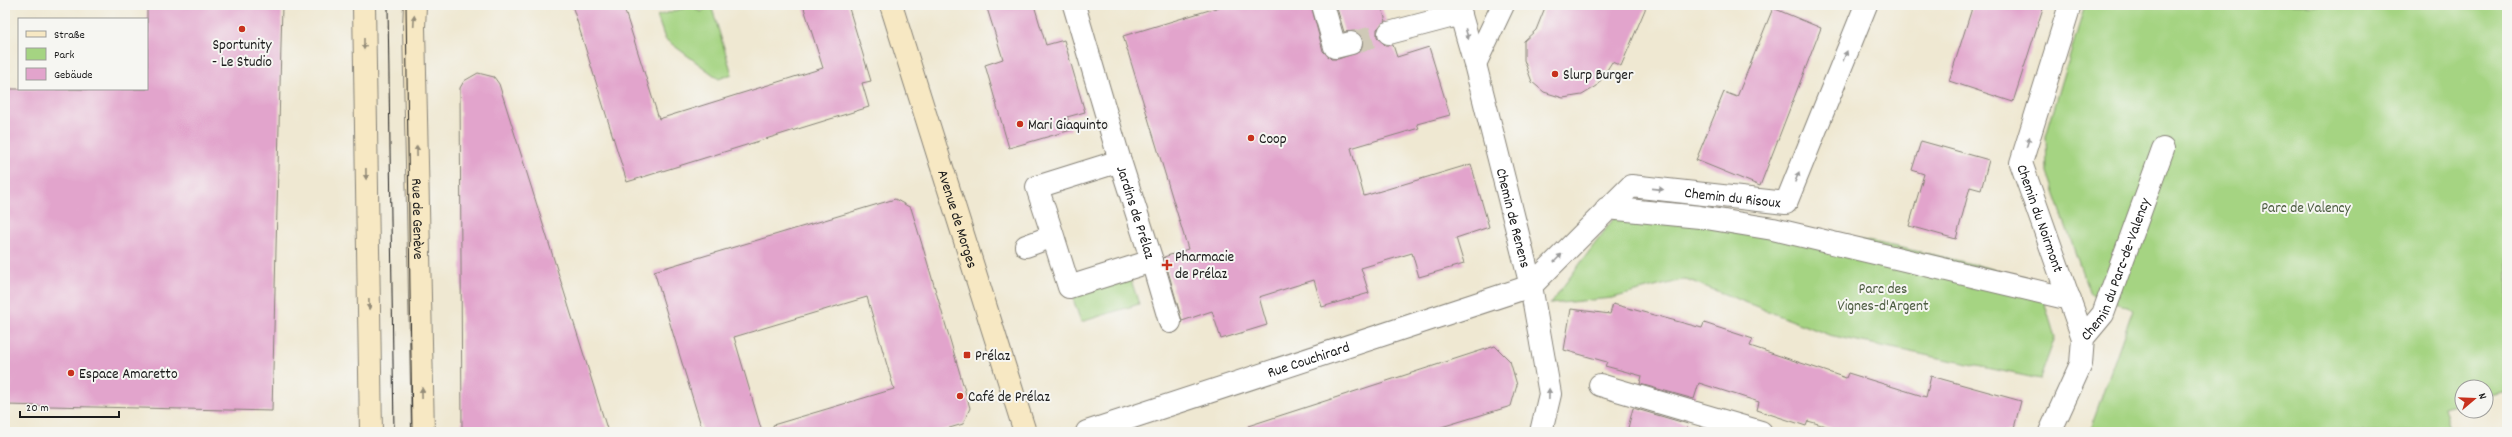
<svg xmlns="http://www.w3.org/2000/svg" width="2512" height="437" viewBox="0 0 2512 437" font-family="Dekko,sans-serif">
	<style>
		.green { fill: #a5d482; stroke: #60784f }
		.building { fill: #e2a4cc }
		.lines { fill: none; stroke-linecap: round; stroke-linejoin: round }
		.street-tunnel { stroke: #cfc9b7; stroke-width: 22; stroke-dasharray: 22 11; stroke-linecap: butt }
		.street-casing { stroke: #868277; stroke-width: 24 }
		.secondary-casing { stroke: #868277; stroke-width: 24 }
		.street { stroke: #fff; stroke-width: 22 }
		.secondary { stroke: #f7e8c3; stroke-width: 22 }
		.tram { stroke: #1c1c1c; stroke-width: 1 }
		.oneway { fill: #948c78 }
		.oneway2 { fill: #999 }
		.poi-dot { fill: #c8321e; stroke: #f6f6f2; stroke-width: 1.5 }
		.labels { text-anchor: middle; stroke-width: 4; stroke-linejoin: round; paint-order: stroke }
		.poi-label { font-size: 15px; fill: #1c1c1c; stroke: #f6f6f2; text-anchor: start }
		.street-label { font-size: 15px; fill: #1c1c1c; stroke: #f6f6f2 }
		.park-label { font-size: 15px; fill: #4c5c40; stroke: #f6f6f2 }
	</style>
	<rect width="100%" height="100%" fill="#f6f6f2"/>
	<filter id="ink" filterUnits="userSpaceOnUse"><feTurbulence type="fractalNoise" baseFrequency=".025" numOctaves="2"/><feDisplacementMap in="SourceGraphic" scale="8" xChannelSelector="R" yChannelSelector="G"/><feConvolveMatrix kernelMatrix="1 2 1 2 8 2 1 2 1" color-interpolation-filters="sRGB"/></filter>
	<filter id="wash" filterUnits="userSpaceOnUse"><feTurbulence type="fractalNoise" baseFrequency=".012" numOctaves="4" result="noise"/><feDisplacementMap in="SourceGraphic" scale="16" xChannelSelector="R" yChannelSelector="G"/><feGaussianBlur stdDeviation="0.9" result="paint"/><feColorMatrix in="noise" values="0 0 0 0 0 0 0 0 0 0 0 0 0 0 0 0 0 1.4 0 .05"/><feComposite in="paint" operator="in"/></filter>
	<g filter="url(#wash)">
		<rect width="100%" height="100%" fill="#efe8d2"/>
		<path class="green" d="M711 5 732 74 719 79 665 39 657 16 692 6 701 12Z
			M2085 5H2507V391L2486 396V387H2462V402L2443 407 2450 432H2089L2133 309 2090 295 2047 172 2046 136Z
			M1626 202C1764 223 1904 242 2038 282L2055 337 2040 379 1829 335 1686 279 1612 298 1550 304Z
			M1130 277 1139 304 1081 322 1072 296Z"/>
		<g id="blocks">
			<path class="building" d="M147 5H282L272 411 5 405V89H147Z
				M572 5H623L659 119 823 68 803 5H848L871 81 862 83 869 107 627 182Z
				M986 5H1034L1046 45 1064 40 1085 112 1067 117 1071 130 1009 148 985 65 1003 59Z
				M1226 5H1311L1323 51 1331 59H1338L1359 52 1363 40 1355 31 1344 32 1336 5H1381L1386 21 1377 29V37L1385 45H1393L1397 57 1429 47 1450 115 1417 124 1419 128 1351 148 1364 196 1471 164 1489 227 1456 238 1464 264 1419 277 1412 253 1361 268 1369 293 1322 307 1314 280 1259 297 1267 325 1221 339 1212 311 1182 321 1164 257 1188 249 1123 36Z
				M1546 5H1647L1621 66 1612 62 1597 86 1582 95 1563 98 1544 92 1532 82 1524 60V41L1536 30Z
				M1973 5H2044L2013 102 1949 81Z
				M1773 8 1821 28 1760 186 1696 160 1724 92 1737 97Z
				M478 73 494 77 499 84 608 432H462L460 88 464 81Z
				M1921 141 1989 160 1981 190 1970 187 1956 239 1909 226 1924 174 1912 170Z
				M895 199 911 208 924 251 970 408 963 424 936 432H774L773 425 894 389 867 297 734 337 762 432H703L654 271Z
				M1613 304 1702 328 1704 323 1753 339 1750 346 1846 378 1848 373 1926 397 1931 376 2021 401 2013 432H1846L1808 421 1806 426 1757 410 1759 402 1699 383 1694 399 1640 384 1642 376 1605 366 1607 362 1564 350 1571 309 1610 314Z
				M1495 346 1510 361 1517 385 1511 406 1425 432H1249L1248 426Z
				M1633 408 1688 424 1685 432H1627Z"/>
		</g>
	</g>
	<g filter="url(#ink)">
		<use href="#blocks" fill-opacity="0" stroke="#868277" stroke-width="1"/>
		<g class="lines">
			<path class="street-tunnel" d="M1351 43 1389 33"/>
			<defs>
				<g id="street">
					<path d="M1074 5 1120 161"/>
					<path d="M1323 5 1335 47 1351 43"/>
					<path id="s1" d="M1458 5 1475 64 1531 286 1550 394 1541 432"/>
					<path id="s2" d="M2070 5 2021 163 2083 338"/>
					<path d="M1389 33 1461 14"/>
					<path d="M1475 64 1503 5"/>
					<path d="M1607 208 1700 217 1773 229 2070 299"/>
					<path id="s3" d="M1026 246 1053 236 1037 187 1120 161 1152 261 1069 287 1053 236"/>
					<path d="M1152 261 1170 322"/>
					<path d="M1600 385 1761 432"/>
					<path id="s4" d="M1087 432 1531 286 1631 186 1786 203 1866 5"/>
					<path id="s5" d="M2050 432 2081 364 2083 338 2103 314 2163 149"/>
				</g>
				<g id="secondary">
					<path d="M364 5 371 432"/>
					<path id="s6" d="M415 5 414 28 423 432"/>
					<path id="s7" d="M891 5 1025 432"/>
				</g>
			</defs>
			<use href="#street" class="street-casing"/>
			<use href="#secondary" class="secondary-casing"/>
			<use href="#street" class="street"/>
			<use href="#secondary" class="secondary"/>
			<path class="tram" d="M388 5 394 432
				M406 5 412 432"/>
		</g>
		<defs><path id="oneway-solid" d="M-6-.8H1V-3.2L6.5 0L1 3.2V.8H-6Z"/></defs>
		<g class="oneway">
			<use href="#oneway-solid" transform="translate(414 21) rotate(-87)"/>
			<use href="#oneway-solid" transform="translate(364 44) rotate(90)"/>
			<use href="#oneway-solid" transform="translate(417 151) rotate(-91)"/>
			<use href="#oneway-solid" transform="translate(366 174) rotate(89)"/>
			<use href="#oneway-solid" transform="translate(369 304) rotate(89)"/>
			<use href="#oneway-solid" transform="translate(422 393) rotate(-91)"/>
		</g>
		<g class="oneway2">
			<use href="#oneway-solid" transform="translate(1467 34) rotate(74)"/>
			<use href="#oneway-solid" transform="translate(1845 56) rotate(-68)"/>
			<use href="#oneway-solid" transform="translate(2028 142) rotate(-73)"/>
			<use href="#oneway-solid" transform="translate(1797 177) rotate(-68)"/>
			<use href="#oneway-solid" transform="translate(1658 189) rotate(6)"/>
			<use href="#oneway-solid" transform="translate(1558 258) rotate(-46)"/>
			<use href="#oneway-solid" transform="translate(1549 394) rotate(-89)"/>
		</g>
	</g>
	<g class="poi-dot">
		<circle cx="242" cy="29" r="4"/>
		<circle cx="1555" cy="74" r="4"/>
		<circle cx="1020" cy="124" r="4"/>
		<circle cx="1251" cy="138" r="4"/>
		<path d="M1165 259h4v4h4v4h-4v4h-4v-4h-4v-4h4z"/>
		<rect x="963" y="351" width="8" height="8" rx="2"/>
		<circle cx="71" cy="373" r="4"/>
		<circle cx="960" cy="396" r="4"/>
	</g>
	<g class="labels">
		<g class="poi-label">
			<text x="242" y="49" text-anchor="middle">Sportunity<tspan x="242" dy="17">- Le Studio</tspan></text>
			<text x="1563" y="79">Slurp Burger</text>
			<text x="1028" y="129">Mari Giaquinto</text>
			<text x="1259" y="143">Coop</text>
			<text x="1175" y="261">Pharmacie<tspan x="1175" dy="17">de Prélaz</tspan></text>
			<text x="975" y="360">Prélaz</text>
			<text x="79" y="378">Espace Amaretto</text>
			<text x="968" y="401">Café de Prélaz</text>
		</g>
		<g class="street-label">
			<text dy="5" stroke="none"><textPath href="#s4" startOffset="711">Chemin du Risoux</textPath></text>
			<text dy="5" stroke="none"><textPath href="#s3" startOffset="221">Jardins de Prélaz</textPath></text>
			<text dy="5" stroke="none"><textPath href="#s1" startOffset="220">Chemin de Renens</textPath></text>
			<text dy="5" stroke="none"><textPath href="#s6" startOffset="214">Rue de Genève</textPath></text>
			<text dy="5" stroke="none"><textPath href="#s7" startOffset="224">Avenue de Morges</textPath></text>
			<text dy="5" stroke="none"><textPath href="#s2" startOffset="224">Chemin du Noirmont</textPath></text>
			<text dy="5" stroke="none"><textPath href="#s5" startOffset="178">Chemin du Parc-de-Valency</textPath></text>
			<text dy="5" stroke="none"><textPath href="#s4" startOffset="233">Rue Couchirard</textPath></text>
		</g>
		<g class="park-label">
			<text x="2306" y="212">Parc de Valency</text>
			<text x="1883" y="293">Parc des<tspan x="1883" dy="17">Vignes-d'Argent</tspan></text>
		</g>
	</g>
	<rect width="2512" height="437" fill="none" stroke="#f6f6f2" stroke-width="20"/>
	<rect x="18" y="18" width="130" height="72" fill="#f6f6f2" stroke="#9f9f9c"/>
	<rect x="26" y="31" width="20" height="6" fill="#f7e8c3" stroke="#9f9f9c"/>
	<text x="54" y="38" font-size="12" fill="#1c1c1c">Straße</text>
	<rect x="26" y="48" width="20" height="12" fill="#a5d482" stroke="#9f9f9c"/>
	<text x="54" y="58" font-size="12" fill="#1c1c1c">Park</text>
	<rect x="26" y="68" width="20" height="12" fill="#e2a4cc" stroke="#9f9f9c"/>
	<text x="54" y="78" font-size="12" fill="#1c1c1c">Gebäude</text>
	<g transform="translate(2474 399) rotate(71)"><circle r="19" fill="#f6f6f2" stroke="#9f9f9c"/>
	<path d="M0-3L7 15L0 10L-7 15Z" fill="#c8321e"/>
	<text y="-6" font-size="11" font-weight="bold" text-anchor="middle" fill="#1c1c1c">N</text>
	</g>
	<path d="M20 411v6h99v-6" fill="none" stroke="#1c1c1c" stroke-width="2"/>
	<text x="26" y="411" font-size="12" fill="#1c1c1c" stroke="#f6f6f2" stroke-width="3" paint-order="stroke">20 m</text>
</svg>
